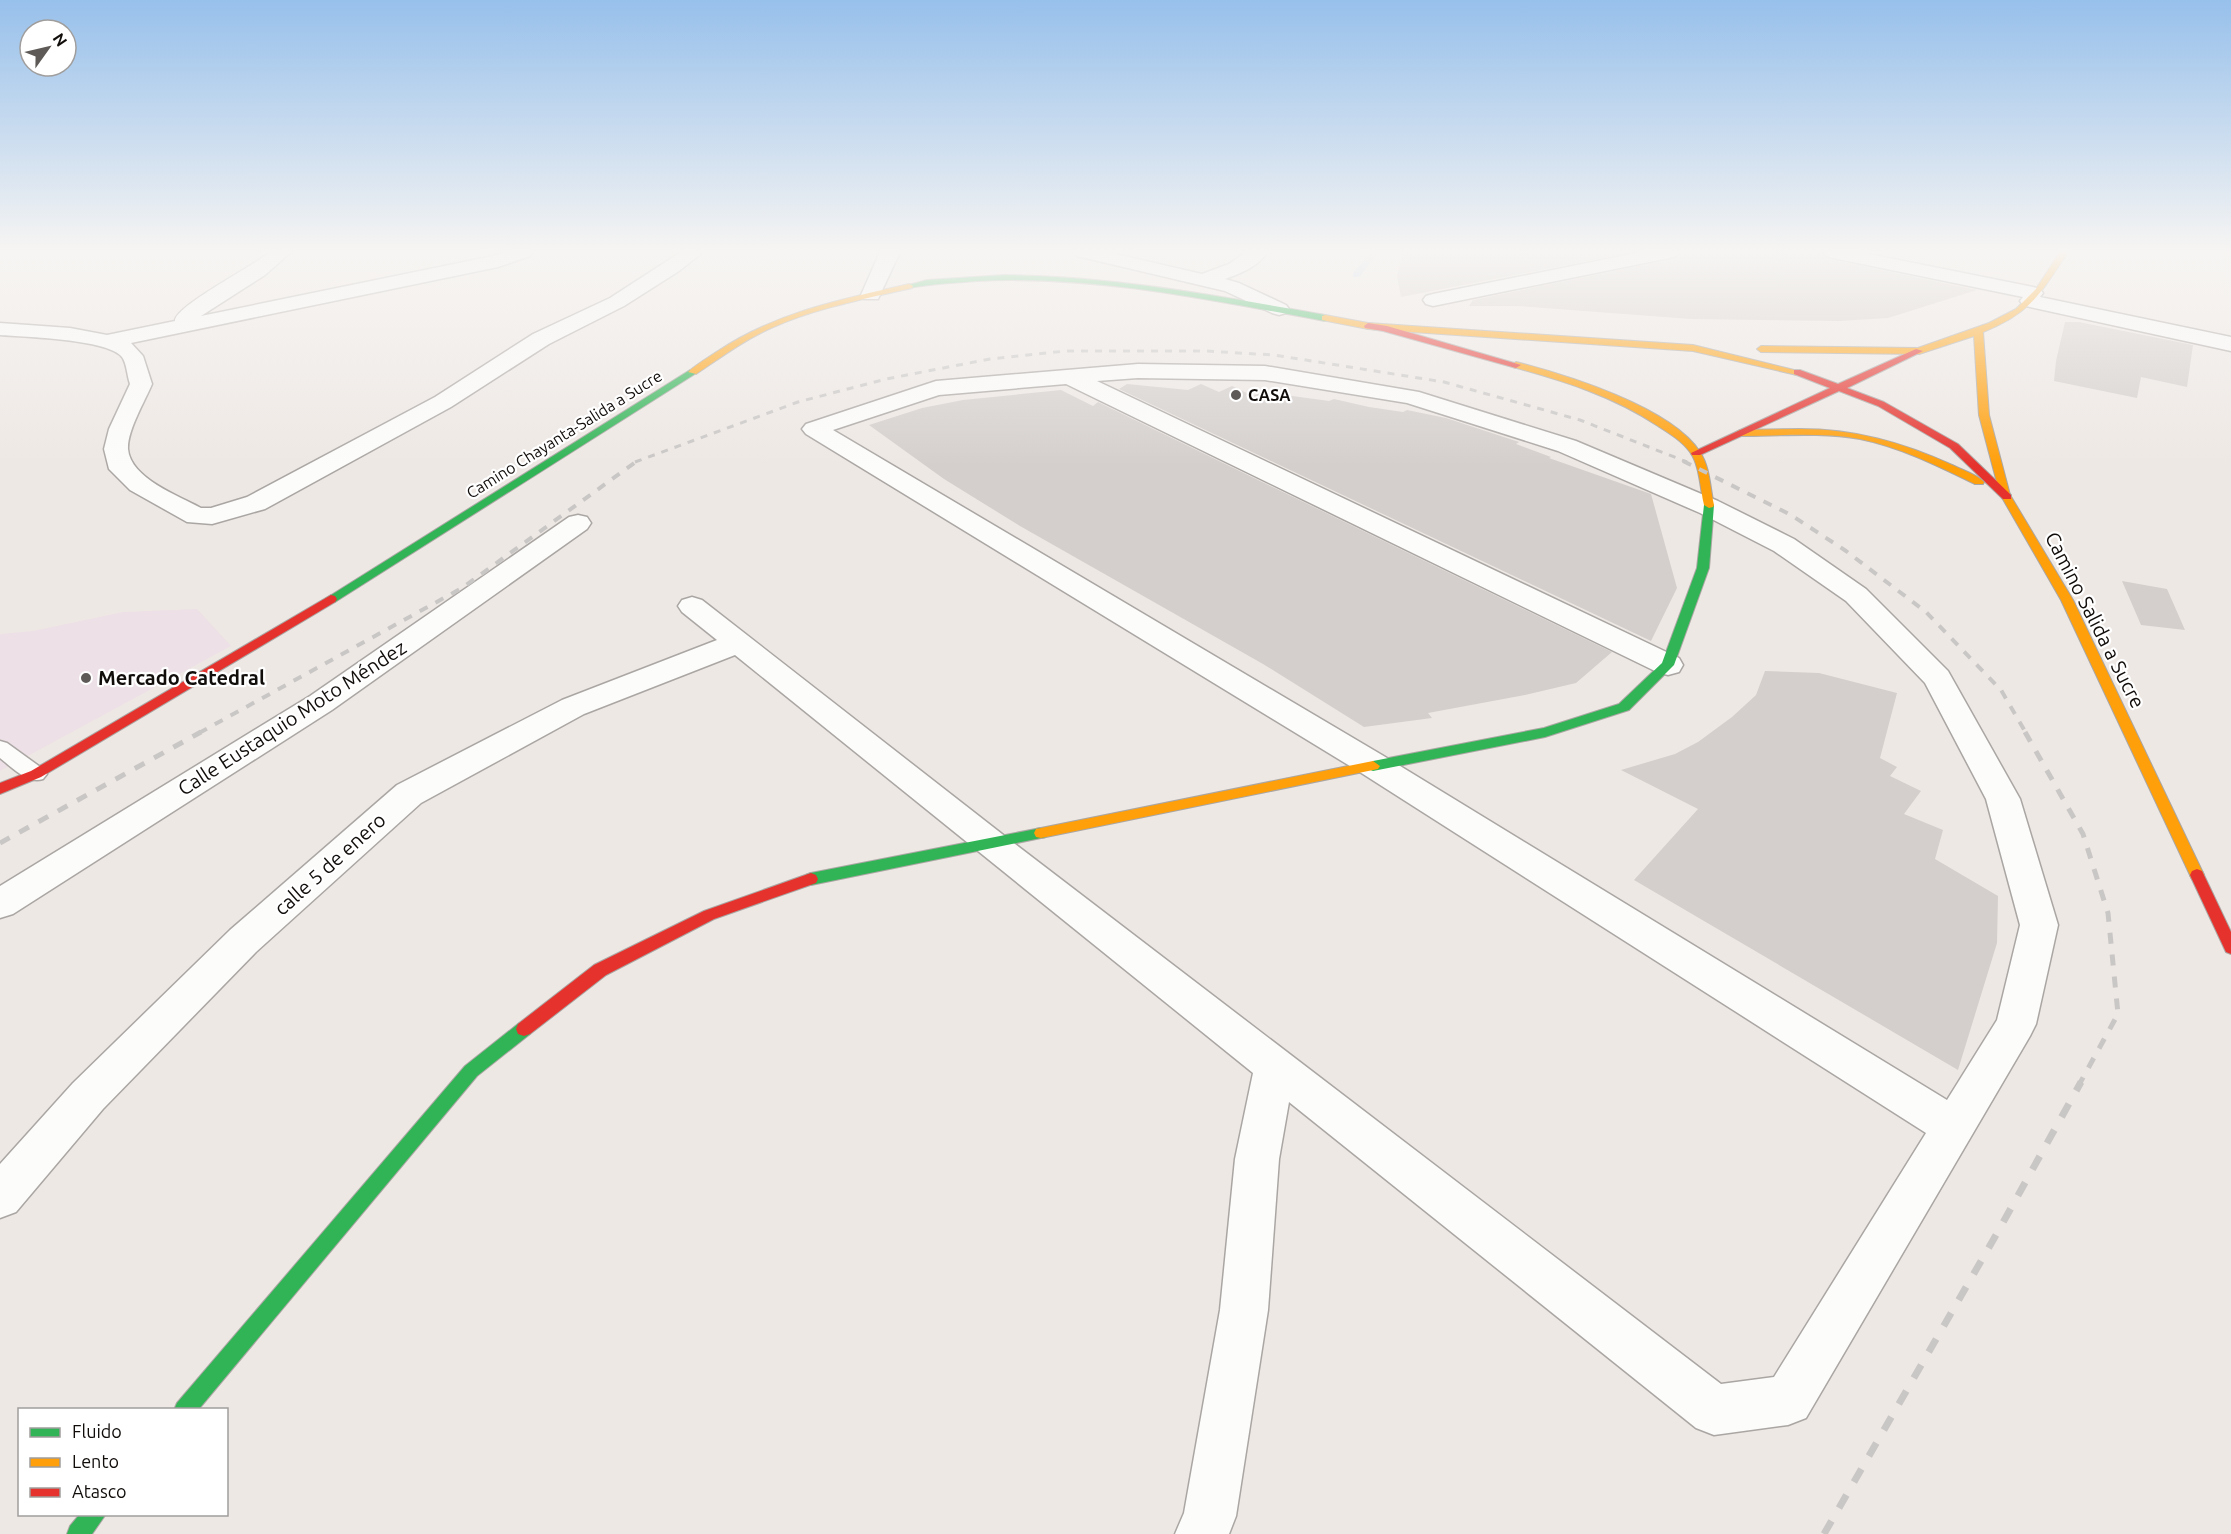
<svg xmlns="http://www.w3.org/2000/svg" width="2231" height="1534" viewBox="0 0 2231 1534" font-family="Ubuntu,sans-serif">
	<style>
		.commercial { fill: #ede0e6 }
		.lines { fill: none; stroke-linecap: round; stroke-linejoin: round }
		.stream { fill: #bed3ef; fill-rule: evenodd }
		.building { fill: #d4cfcc }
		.lane-casing { stroke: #aaa6a3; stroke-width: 3 }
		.street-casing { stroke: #aaa6a3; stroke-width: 3 }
		.fast-casing { stroke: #aaa6a3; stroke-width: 2 }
		.slow-casing { stroke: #aaa6a3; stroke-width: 2 }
		.jam-casing { stroke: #aaa6a3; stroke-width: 2 }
		.lane { fill: #fcfcfb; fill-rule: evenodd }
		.street { fill: #fcfcfb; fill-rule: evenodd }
		.fast { fill: #30b455; fill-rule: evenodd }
		.slow { fill: #ff9f0a; fill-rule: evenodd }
		.jam { fill: #e5322d; fill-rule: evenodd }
		.rail-far3 { stroke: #c9c7c6; stroke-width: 3; stroke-dasharray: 7 7; stroke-linecap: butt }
		.rail-far2 { stroke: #c9c7c6; stroke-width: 4; stroke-dasharray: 9 9; stroke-linecap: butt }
		.rail-far1 { stroke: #c9c7c6; stroke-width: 5; stroke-dasharray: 11 11; stroke-linecap: butt }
		.rail { stroke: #c9c7c6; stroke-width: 7; stroke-dasharray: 15 15; stroke-linecap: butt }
		.poi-dot { fill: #5e5a57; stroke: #fff; stroke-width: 2 }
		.labels { text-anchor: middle; stroke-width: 4.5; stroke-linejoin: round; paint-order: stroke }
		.far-poi-label { font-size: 16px; font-weight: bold; fill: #110d0b; stroke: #fff; text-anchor: start }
		.far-street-label { font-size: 16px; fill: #110d0b; stroke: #fff }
		.street-label { font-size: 20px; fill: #110d0b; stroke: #fff }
		.poi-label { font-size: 20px; font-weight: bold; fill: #110d0b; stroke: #fff; text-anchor: start }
	</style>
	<rect width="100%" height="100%" fill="#eee8e4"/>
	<path class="commercial" d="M197 609 231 646 0 771V634L33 631 123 612Z"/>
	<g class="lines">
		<path class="stream" d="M1371 252H1379L1359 277H1353V273Z"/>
	</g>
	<path class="building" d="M1403 252H1633L1401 297 1397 276Z
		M1681 252H1811L1821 253 1825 258 1833 260 1977 290 1888 318 1839 321 1691 319 1518 306H1469L1473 300 1669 260 1678 257Z
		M2065 322H2079L2193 345 2187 387 2141 377 2137 398 2054 381 2056 361Z
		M1127 384 1188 390 1201 384 1219 392 1232 386 1253 396 1262 392 1329 401 1334 399 1369 407 1403 412 1407 410 1446 418 1519 442 1516 444 1551 457 1549 458 1651 494 1677 588 1651 641 1119 389Z
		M1061 390 1093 406 1098 402 1612 652 1576 683 1525 695 1428 713 1432 718 1364 727 1263 664 1020 526 944 479 869 425 922 408 963 400Z
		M2122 581 2167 589 2185 630 2141 625Z
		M1765 671 1819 673 1897 693 1880 758 1897 767 1890 776 1921 791 1904 814 1943 830 1935 859 1998 896 1997 943 1958 1070 1634 880 1698 809 1621 770 1675 754 1698 742 1732 717 1756 695Z"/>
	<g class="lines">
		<defs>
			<path id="lane" d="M0 741 7 743 43 769 47 774 43 779C27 784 13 768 0 758Z"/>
			<path id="street" d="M270 252H291L265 275 201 316 493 256 506 252H533L530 256 498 267 131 343 143 356 152 384C145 401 127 431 128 449 130 478 179 496 201 508H211L247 497 435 397 533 334 610 298 681 252H703L679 271 624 306 549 344 451 407 265 509 212 524 187 522 130 490 109 469 104 449 109 429 130 384C127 376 127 364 122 357 108 339 24 337 0 335V323L70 328 107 335 175 321C175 306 254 266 270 252Z
				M880 252H900L878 299H864L861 295Z
				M1074 252H1107L1202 274 1229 264 1246 252H1267C1260 266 1239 274 1225 279L1239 283 1286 305 1289 309 1286 313 1279 315 1272 313 1225 291 1077 256Z
				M1642 252H1679L1676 256 1669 258 1433 306 1426 304 1423 300 1426 296 1433 294Z
				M1823 252H1859L2033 287 2040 289 2043 293 2040 297 2231 337V351L2030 307 2023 305 2020 301 2023 297 1833 258 1826 256Z
				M1138 364 1265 366 1419 392 1576 441 1718 501 1794 539 1866 589 1948 671 2020 799 2058 925 2036 1024 2030 1036 1806 1418 1788 1425 1714 1435 1696 1428 1289 1102 1279 1159 1268 1310 1236 1516 1229 1534H1175L1184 1513 1220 1310 1235 1159 1253 1073 735 655 584 714 421 803 256 952 103 1109 16 1212 0 1218V1164L73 1083 230 930 397 785 562 700 717 640 682 612 678 606 682 600 692 597 702 600 1002 834 1721 1384 1774 1377 1926 1133 1363 774 806 434 802 429 806 424 936 381ZM1138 378 1265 380 1407 403 1558 451 1700 513 1774 551 1846 601 1925 683 1986 799 2020 925 1997 1020 1947 1100 1387 758 833 430 939 395 1066 384 1657 672 1668 675 1679 672 1683 665 1679 658 1097 381Z
				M578 515 587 517 591 523 587 529 332 710 13 914 0 918V886L310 696 569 517Z"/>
			<path id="fast" d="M1005 275C1113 276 1218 296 1325 315L1329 318 1325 321C1210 300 1094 275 977 281 954 283 931 284 909 288L905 286 927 280Z
				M690 370 698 372 335 602H327L325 599Z
				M1709 502 1714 505 1709 568 1674 665 1629 710 1545 737 1373 771 1368 769 1366 766 1373 761 1544 728 1619 704 1662 663 1697 568 1704 505Z
				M1041 828 1046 829 1048 833 1046 837 1041 838 811 885 806 883 804 879 806 875 811 873Z
				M524 1022 530 1024 532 1029 530 1034 477 1076 198 1410H174L177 1403 465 1066 518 1024Z
				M80 1514H106L92 1534H67L70 1526Z"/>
			<path id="slow" d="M2060 252H2068C2040 294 2031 313 1983 332L1989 415 2010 495 2073 600 2204 875 2202 879H2192L2190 875 2061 600 2000 494 1979 415 1974 336 1919 354 1761 352 1757 349 1761 346 1918 348 1989 323 2016 309 2036 289Z
				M909 284 913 286 912 288C864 299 816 308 771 328 744 340 720 358 696 374L688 372C697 364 709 357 718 351 777 312 842 299 909 284Z
				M1325 315 1368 323 1693 345 1802 372 1797 375 1693 351 1368 329 1322 320V316Z
				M1516 362C1566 375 1671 407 1700 452 1710 467 1710 488 1714 505L1713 507 1709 508 1704 505C1700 488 1700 466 1690 452 1682 441 1669 433 1658 426 1613 396 1564 381 1513 367L1511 365Z
				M1800 429C1854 429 1902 442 1952 465 1962 470 1976 474 1984 482L1983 484H1975C1938 466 1900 447 1860 439 1820 432 1780 436 1740 436L1735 433 1740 430Z
				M1373 761 1380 766 1378 769 1041 838 1036 837 1034 833 1036 829 1041 828Z"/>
			<path id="jam" d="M1368 323 1387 326 1521 365 1516 368 1383 331 1365 328 1364 326Z
				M1916 349 1923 351 1847 388 1884 402 1958 444 2011 495V499H2003L1950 448 1878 406 1839 391 1700 455H1692L1691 453 1830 388 1794 374V370H1800L1838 384Z
				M331 595 335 596 337 599 335 602 41 777 0 794V783L31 771Z
				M2197 869 2202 871 2231 932V954L2226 952 2190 875 2192 871Z
				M811 873 816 875 818 879 816 883 714 919 606 975 530 1034 524 1036 518 1034 516 1029 518 1024 594 965 704 911Z"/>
		</defs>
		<use href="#lane" class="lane-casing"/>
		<use href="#street" class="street-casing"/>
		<use href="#fast" class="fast-casing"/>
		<use href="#slow" class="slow-casing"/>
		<use href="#jam" class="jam-casing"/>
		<use href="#lane" class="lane"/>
		<use href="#street" class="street"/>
		<use href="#fast" class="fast"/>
		<use href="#slow" class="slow"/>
		<use href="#jam" class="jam"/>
		<path class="rail-far3" d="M635 462 798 402 886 379 990 359 1066 351H1205L1274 355 1444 382 1580 420 1687 462"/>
		<path class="rail-far2" d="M1683 461 1791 515 1846 551 1926 612 2001 690 2026 733
			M199 733 462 588 637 461"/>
		<path class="rail-far1" d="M2025 732 2083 834 2108 913 2118 1014 2080 1083
			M0 843 201 732"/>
		<path class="rail" d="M1824 1534 1996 1235 2081 1082"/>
	</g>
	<linearGradient id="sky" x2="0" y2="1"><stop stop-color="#97c0eb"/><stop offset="0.54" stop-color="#f7f5f3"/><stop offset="1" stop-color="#f7f5f3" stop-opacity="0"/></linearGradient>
	<rect width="2231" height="466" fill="url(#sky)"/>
	<g class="poi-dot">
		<circle cx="1236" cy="395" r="6"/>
		<circle cx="86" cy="678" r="6"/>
	</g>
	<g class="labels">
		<g class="far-poi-label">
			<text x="1248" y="401">CASA</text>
		</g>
		<g class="far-street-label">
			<text transform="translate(564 434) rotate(-32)" y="6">Camino Chayanta-Salida a Sucre</text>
		</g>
		<g class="street-label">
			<text transform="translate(2095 620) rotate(63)" y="7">Camino Salida a Sucre</text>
			<text transform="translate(292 718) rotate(-33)" y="7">Calle Eustaquio Moto Méndez</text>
			<text transform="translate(330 864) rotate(-42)" y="7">calle 5 de enero</text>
		</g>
		<g class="poi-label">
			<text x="98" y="685">Mercado Catedral</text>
		</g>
	</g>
	<rect x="18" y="1408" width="210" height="108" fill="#ffffff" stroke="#a09e9d" stroke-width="1.5"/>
	<rect x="30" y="1428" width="30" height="9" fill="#30b455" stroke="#a09e9d" stroke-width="1.5"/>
	<text x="72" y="1438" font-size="18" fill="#110d0b">Fluido</text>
	<rect x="30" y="1458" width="30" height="9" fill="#ff9f0a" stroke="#a09e9d" stroke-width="1.5"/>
	<text x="72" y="1468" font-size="18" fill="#110d0b">Lento</text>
	<rect x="30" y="1488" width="30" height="9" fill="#e5322d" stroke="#a09e9d" stroke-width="1.5"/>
	<text x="72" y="1498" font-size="18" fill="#110d0b">Atasco</text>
	<g transform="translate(48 48) rotate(56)"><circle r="28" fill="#ffffff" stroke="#a09e9d" stroke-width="1.5"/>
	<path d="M0-4.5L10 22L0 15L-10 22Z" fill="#5e5a57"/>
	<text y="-9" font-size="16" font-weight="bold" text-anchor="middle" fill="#110d0b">N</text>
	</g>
</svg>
